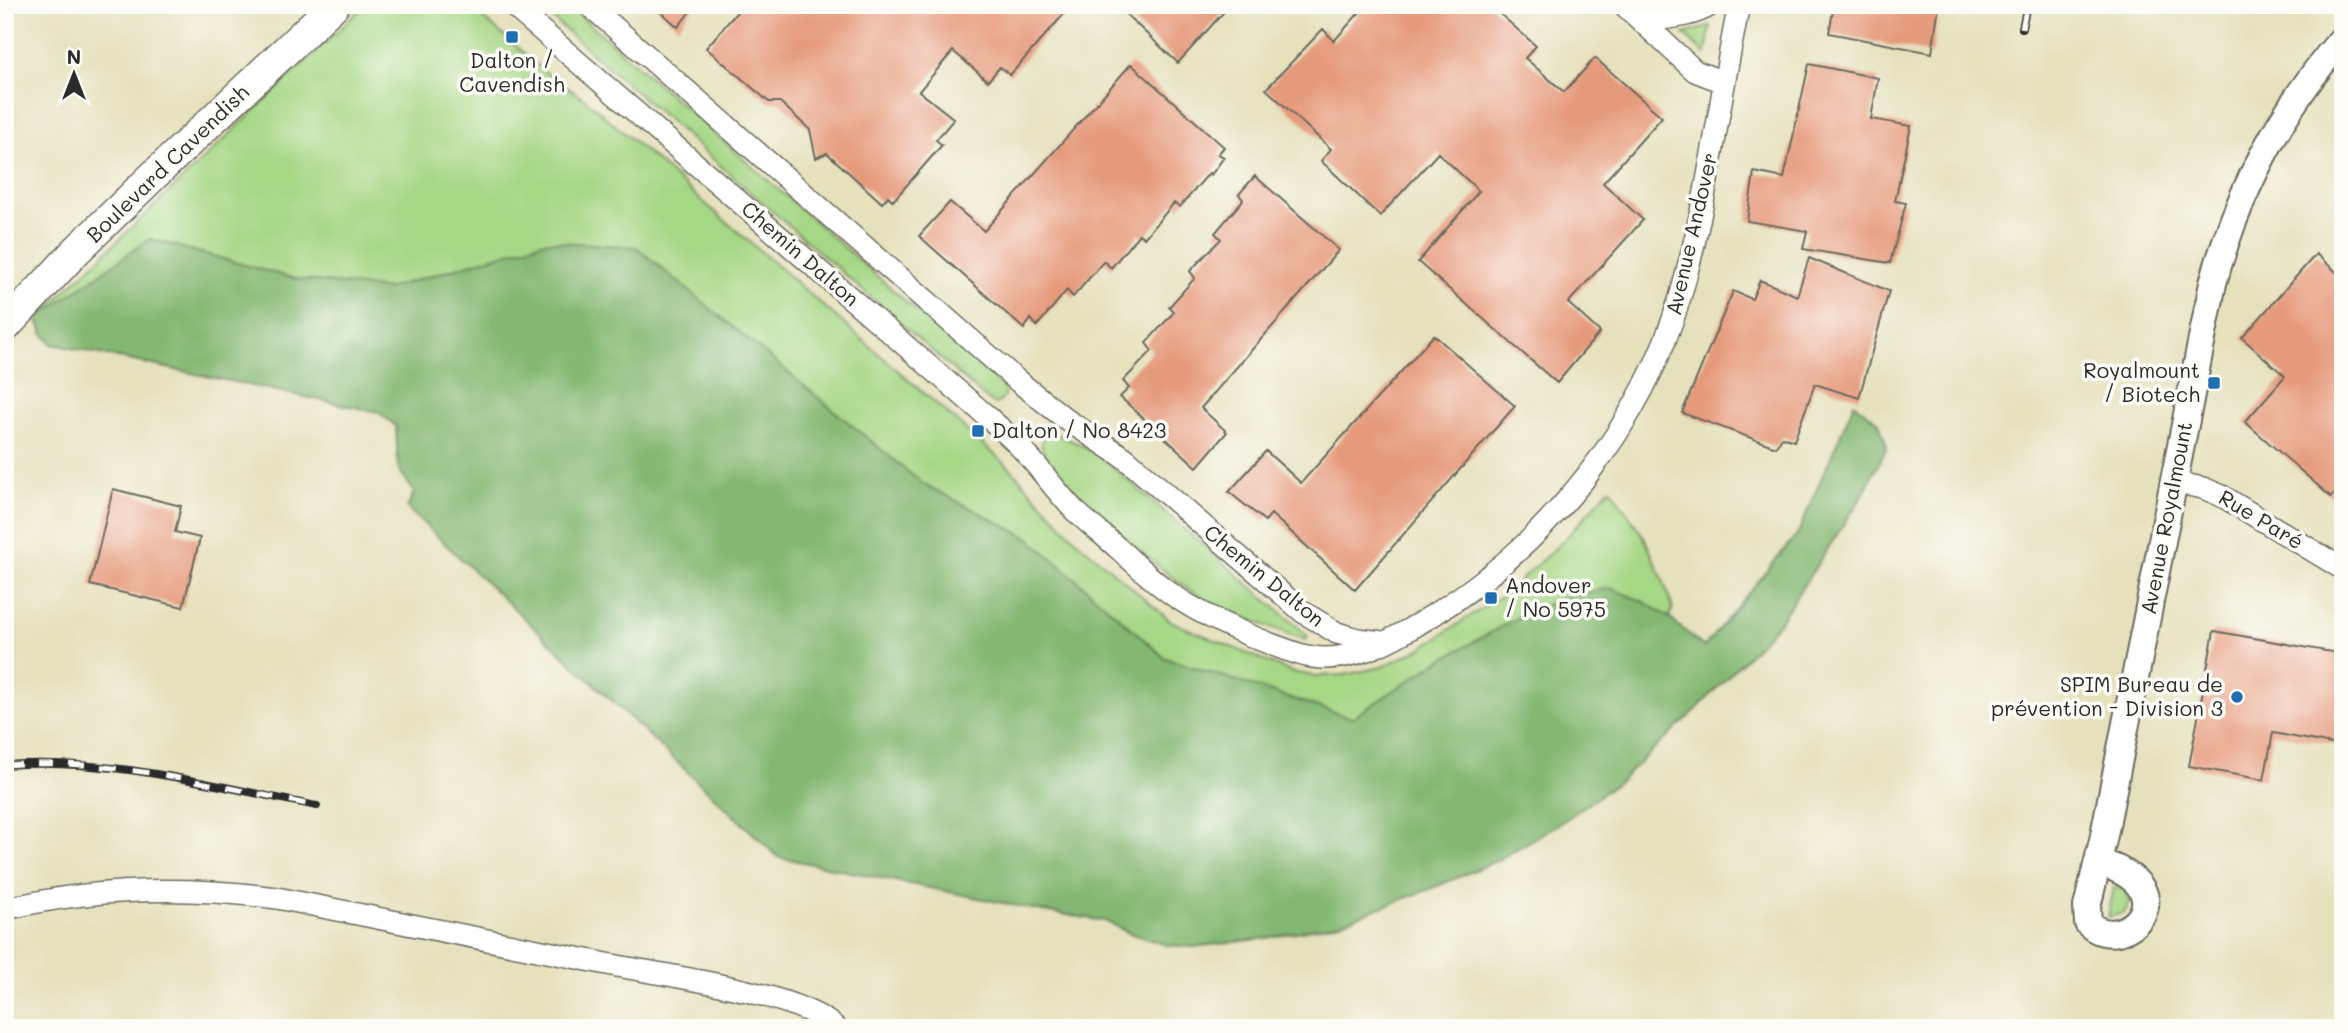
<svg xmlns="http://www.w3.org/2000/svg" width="2348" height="1033" viewBox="0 0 2348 1033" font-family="Mali,sans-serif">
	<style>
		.green { fill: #a6d785; stroke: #688158; stroke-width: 2 }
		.forest { fill: #84b872; stroke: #58724e; stroke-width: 2 }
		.building { fill: #e69a7c }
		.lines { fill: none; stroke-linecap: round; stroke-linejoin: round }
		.minor-casing { stroke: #6c6b5e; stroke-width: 24 }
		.tertiary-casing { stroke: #6c6b5e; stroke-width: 30 }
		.secondary-casing { stroke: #6c6b5e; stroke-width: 33 }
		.minor { stroke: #fff; stroke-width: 21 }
		.tertiary { stroke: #fff; stroke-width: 26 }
		.secondary { stroke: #fff; stroke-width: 30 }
		.rail-casing { stroke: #2b2b2b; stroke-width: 8 }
		.rail { stroke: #fdfcf7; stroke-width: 5; stroke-dasharray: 16; stroke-linecap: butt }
		.poi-dot { fill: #1f6fb2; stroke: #fdfcf7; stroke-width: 2.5 }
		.labels { text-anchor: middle; stroke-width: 7; stroke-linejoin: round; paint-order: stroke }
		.poi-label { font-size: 21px; fill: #2b2b2b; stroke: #fdfcf7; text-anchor: end }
		.street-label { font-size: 21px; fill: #2b2b2b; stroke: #fdfcf7 }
	</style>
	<rect width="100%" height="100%" fill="#fdfcf7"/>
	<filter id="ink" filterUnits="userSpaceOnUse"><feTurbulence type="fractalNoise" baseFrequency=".0143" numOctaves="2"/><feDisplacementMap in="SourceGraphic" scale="14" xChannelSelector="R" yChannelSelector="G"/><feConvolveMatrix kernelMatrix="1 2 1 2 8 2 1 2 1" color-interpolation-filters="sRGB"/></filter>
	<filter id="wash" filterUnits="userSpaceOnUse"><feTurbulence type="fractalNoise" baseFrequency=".00686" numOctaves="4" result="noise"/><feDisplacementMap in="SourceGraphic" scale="28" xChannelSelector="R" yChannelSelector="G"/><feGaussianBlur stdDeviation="1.57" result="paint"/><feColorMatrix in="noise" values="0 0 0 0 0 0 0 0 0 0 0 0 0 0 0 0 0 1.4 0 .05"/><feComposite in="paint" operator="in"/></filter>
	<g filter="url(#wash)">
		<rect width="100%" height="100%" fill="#e6e1bd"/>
		<path class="green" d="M365 5H468L549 75 586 100 1009 467 1077 541 1172 622 1291 672 1314 676 1344 675 1382 667 1420 649 1507 592 1564 540 1610 488 1644 537 1661 575 1673 608 1669 618 1610 588 1567 597 1528 612 1437 662 1352 718 1165 658 1029 538 923 484 546 241 387 289 296 279 150 239 37 318Z
			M537 5H568L1000 384 1005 390V395L1000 402 994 404 989 401Z
			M1711 26 1705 55 1684 34Z
			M1054 433 1081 445 1108 463 1308 636 1306 640C1268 626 1227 613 1193 592 1165 575 1050 476 1042 448 1040 442 1044 438 1048 434Z
			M2114 887 2125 889 2130 902 2124 913 2108 917Z"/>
		<path class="forest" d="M150 239 296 279 387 289 546 241 636 247 923 484 1029 538 1165 658 1352 718 1437 662 1528 612 1567 597 1610 588 1642 601 1667 616 1704 647 1798 533 1854 403 1879 422 1887 447 1861 498 1778 624 1696 710 1620 781 1565 820 1498 860 1440 885 1340 923 1268 938 1193 947 1167 945 1129 933 1105 921 1042 911 778 857 407 508 414 492 398 468 396 426 378 412 52 344 44 335 37 318Z"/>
		<g id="blocks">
			<path class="building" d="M653 5H695L678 27Z
				M743 5H1072L1010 75 1000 67 988 81 953 51 919 91 954 119 936 140 942 145 893 201 888 196 882 203 827 153 816 158 810 130 780 102H769L706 48Z
				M1116 5H1230L1178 63Z
				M1366 5H1490L1536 46 1525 58 1564 92 1595 58 1662 117 1603 183 1643 220 1568 303 1600 332 1557 383 1418 262 1479 191 1438 153 1380 216 1321 161 1331 149 1266 89 1323 29 1334 41Z
				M1834 5H1939L1932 53 1829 33Z
				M1131 64 1224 147 1218 154 1224 157 1211 175 1209 173 1180 207 1174 203 1144 238 1139 234 1111 268 1104 261 1073 297 1067 290 1037 326 1031 319 1024 329 919 236 950 202 984 231Z
				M1809 64 1878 78 1871 119 1911 126 1895 201 1906 203 1890 263 1803 249 1807 231 1747 221 1754 172 1784 178Z
				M1255 176 1339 250 1201 408 1227 432 1197 467 1120 397 1129 388 1123 381 1152 351 1146 343 1174 312 1169 307 1195 278 1190 271 1221 239 1215 233 1243 200 1239 194Z
				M2316 254 2343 278V483L2331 497 2245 422 2285 376 2242 338Z
				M1809 258 1889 291 1859 398 1815 384 1794 441 1782 437 1776 447 1682 413 1733 291 1752 299 1760 280 1797 296Z
				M1434 335 1515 406 1355 590 1271 514 1265 521 1229 492 1266 451 1301 483Z
				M113 489 181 506 175 532 200 538 183 607 90 585Z
				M2214 631 2343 654V746L2273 733 2264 780 2189 766Z"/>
		</g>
	</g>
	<g filter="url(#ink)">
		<use href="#blocks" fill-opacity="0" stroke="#6c6b5e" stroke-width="2"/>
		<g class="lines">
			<defs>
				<path id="minor" d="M512 5 989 418C1000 428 1011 437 1021 448 1040 468 1055 490 1074 510 1089 524 1106 537 1121 551 1140 568 1158 586 1179 599 1209 619 1264 643 1299 654 1347 669 1394 639 1433 615 1548 544 1643 425 1681 294 1708 200 1719 101 1739 5
					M589 5 1019 382 1067 420 1125 458 1303 612 1337 633 1358 639 1382 642
					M1624 5 1695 71 1723 82
					M1641 21C1664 18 1691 18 1711 5
					M2174 482 2203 488 2222 496 2343 569
					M5 909C95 887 186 886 277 898 389 920 501 943 612 965 668 976 797 992 836 1028"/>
				<path id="tertiary" d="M2098 862C2193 890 2121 958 2088 923L2087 907 2103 840 2213 283C2238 192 2281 109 2343 38"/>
				<path id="secondary" d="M5 327 76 251 151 178 334 5"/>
			</defs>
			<use href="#minor" class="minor-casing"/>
			<use href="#tertiary" class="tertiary-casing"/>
			<use href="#secondary" class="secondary-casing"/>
			<use href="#minor" class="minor"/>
			<use href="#tertiary" class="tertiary"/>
			<use href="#secondary" class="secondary"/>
			<defs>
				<path id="rail" d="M2022 28 2027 5
					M5 765C110 757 215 786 317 806"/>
			</defs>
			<use href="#rail" class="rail-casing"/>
			<use href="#rail" class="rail"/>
		</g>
	</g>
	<g class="poi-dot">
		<rect x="505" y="30" width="14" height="14" rx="3.5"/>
		<rect x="2207" y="376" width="14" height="14" rx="3.5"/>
		<rect x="971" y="424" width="14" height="14" rx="3.5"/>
		<rect x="1484" y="591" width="14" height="14" rx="3.5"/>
		<circle cx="2237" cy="697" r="7"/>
	</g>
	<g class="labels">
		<g class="poi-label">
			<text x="512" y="68" text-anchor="middle">Dalton /<tspan x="512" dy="24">Cavendish</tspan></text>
			<text x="2200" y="378">Royalmount<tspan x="2200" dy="24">/ Biotech</tspan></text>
			<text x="992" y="438" text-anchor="start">Dalton / No 8423</text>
			<text x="1505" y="593" text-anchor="start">Andover<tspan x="1505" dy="24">/ No 5975</tspan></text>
			<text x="2223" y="692">SPIM Bureau de<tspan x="2223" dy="24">prévention - Division 3</tspan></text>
		</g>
		<g class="street-label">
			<text transform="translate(168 164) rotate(-44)" y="7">Boulevard Cavendish</text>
			<text transform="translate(1692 234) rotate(-77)" y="7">Avenue Andover</text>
			<text transform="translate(800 254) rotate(41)" y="7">Chemin Dalton</text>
			<text transform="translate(2167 518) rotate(-79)" y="7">Avenue Royalmount</text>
			<text transform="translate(2261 520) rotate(31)" y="7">Rue Paré</text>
			<text transform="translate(1264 576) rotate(39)" y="7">Chemin Dalton</text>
		</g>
	</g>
	<rect width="2348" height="1033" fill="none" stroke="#fdfcf7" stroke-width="28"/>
	<g transform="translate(74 74)" stroke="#fdfcf7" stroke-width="5" paint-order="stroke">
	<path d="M0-5L12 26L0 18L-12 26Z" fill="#2b2b2b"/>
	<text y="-10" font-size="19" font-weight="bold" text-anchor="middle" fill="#2b2b2b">N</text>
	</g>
</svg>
